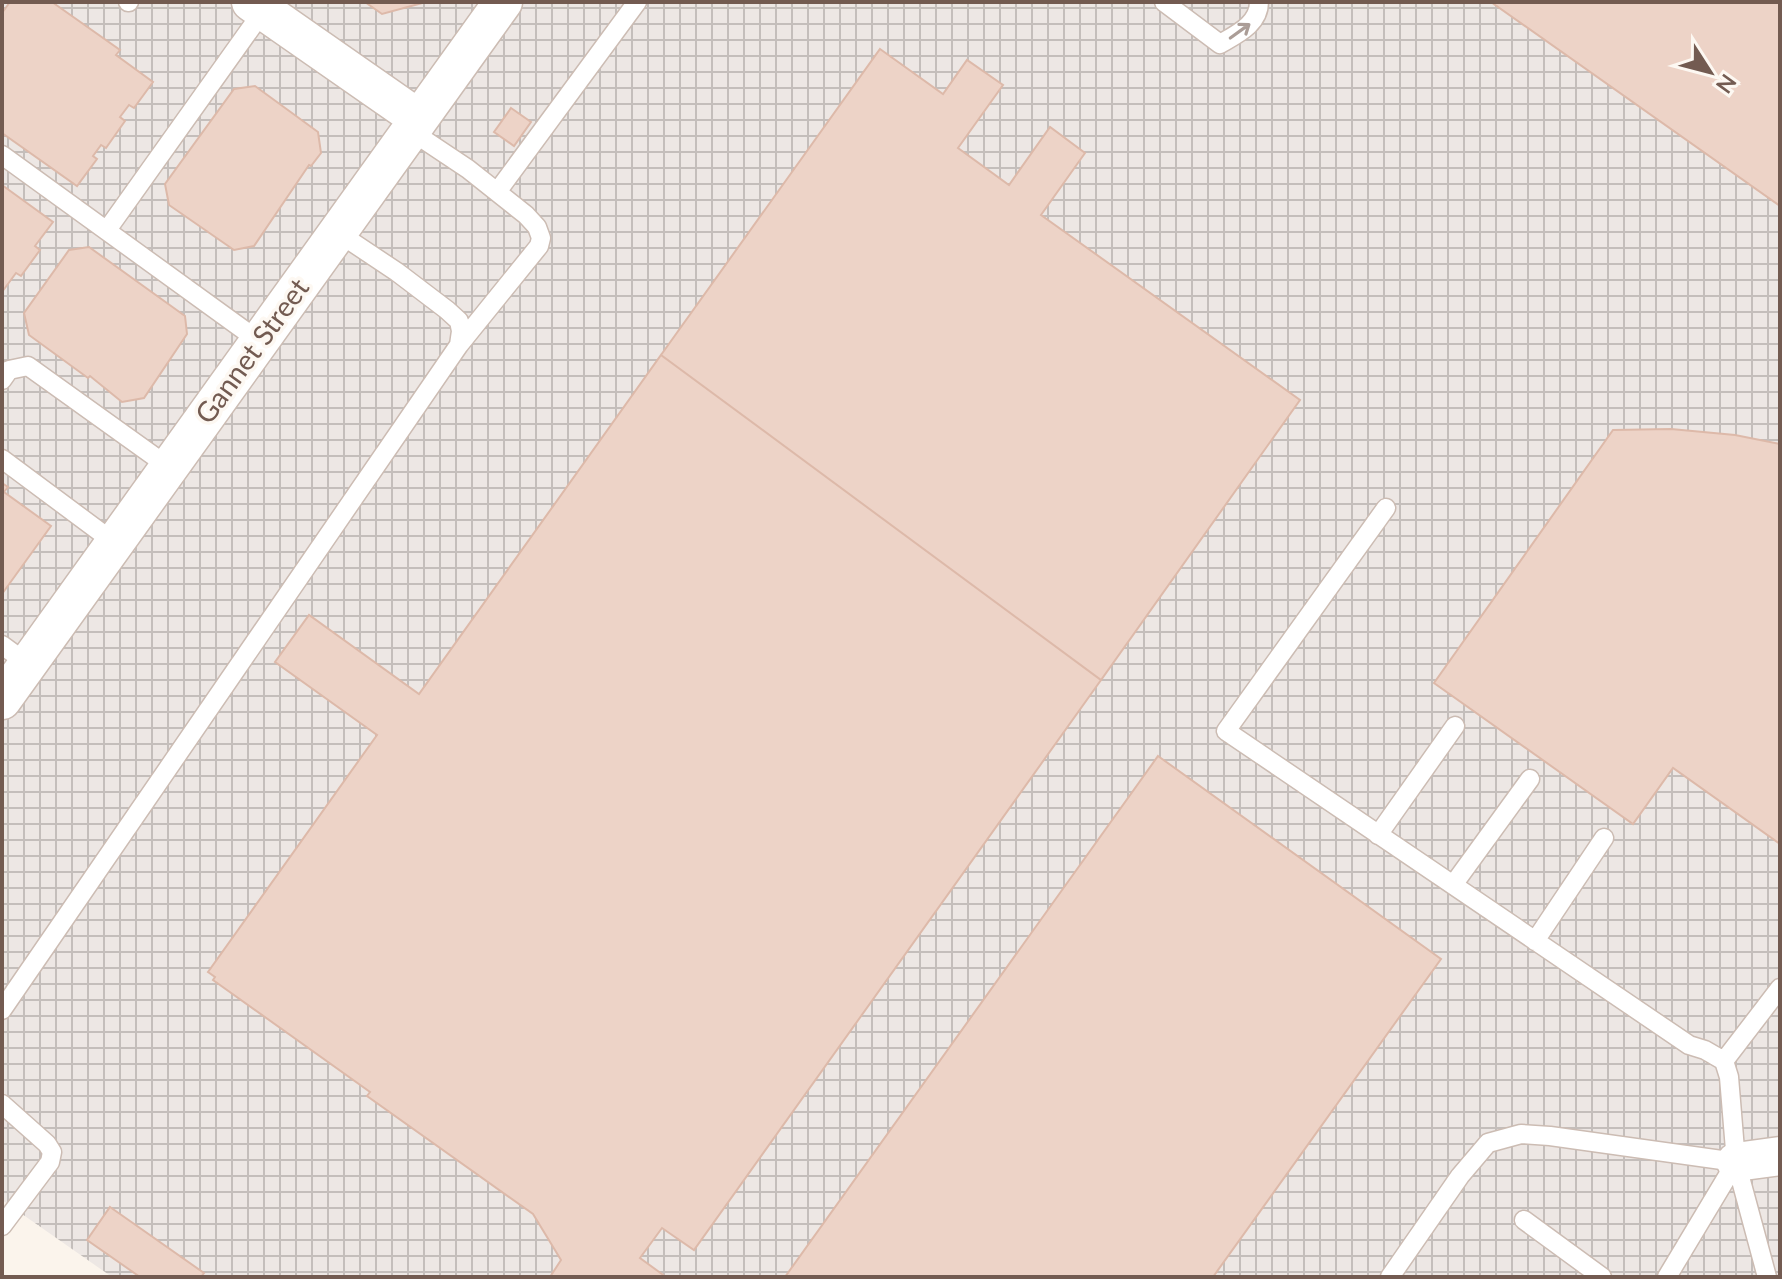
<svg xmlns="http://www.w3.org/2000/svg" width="1782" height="1279" viewBox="0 0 1782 1279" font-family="Lato,sans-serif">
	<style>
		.industrial { fill: url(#industrial-grid) }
		.building { fill: #edd3c7; stroke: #ddb9a9; stroke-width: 2 }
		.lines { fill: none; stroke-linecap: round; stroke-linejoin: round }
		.lane-casing { stroke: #ccbcb3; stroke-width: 21 }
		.street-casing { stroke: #ccbcb3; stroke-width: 41 }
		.lane { stroke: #fff; stroke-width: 18 }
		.street { stroke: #fff; stroke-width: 38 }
		.oneway { stroke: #ab9d97 }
		.labels { text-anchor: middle; stroke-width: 7; stroke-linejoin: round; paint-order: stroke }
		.street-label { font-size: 28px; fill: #735b51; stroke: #fdf8f2 }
	</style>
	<defs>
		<pattern id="industrial-grid" width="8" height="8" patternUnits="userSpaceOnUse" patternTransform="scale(2)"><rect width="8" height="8" fill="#ede7e4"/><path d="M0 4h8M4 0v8" fill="none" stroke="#c4bebb"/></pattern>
	</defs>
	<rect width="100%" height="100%" fill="#fbf4ec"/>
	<path class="industrial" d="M2 2H1780V1277H112L2 1200Z"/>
	<path class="building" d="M10 2 45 3 52 2 120 50 116 55 153 82 134 108 129 105 120 117 125 121 106 148 101 145 93 156 97 159 77 186 2 133V13Z
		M365 2H426L382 14Z
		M1491 2H1780V206Z
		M880 49 943 94 967 60 1003 85 958 148 1009 185 1050 127 1085 153 1041 215 1300 400 1101 680 661 355Z
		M255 86 318 132 321 153 311 166 309 165 254 246 234 250 169 205 165 184 234 89Z
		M511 108 531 122 514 146 494 132Z
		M2 185 53 222 35 246 40 250 21 276 16 273 2 292Z
		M89 247 185 316 187 334 144 398 122 402 90 376 88 378 29 335 24 313 69 250Z
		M661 355 1101 680 694 1250 662 1228 640 1258 666 1277H550L561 1260 533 1214 367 1096 370 1092 213 980 215 977 208 972 377 735 275 662 309 615 419 694Z
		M1671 429 1735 435 1780 444V844L1673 768 1633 824 1434 683 1613 430Z
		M2 483 8 487 4 492 51 526 2 594Z
		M1158 756 1441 959 1213 1277H785Z
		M110 1207 204 1273 201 1277H140L87 1240Z"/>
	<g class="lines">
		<defs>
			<path id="lane" d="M128 2H129
				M1164 2 1220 44C1237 34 1259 24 1259 2
				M411 131 468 169 526 215 537 227 541 238 539 246 459 345
				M2 155 259 341
				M497 192 637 2
				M107 230 263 11
				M2 380 9 370 28 366 169 467
				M2 459 115 543
				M1386 508 1226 731 1689 1045 1705 1050 1724 1061 1729 1077 1736 1162 1767 1277
				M2 645 28 664
				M1378 835 1455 726
				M1453 885 1530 779
				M1535 941 1604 838
				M2 1010 459 345 461 331 459 321 447 310 397 272 337 232
				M1724 1061 1780 988
				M2 1104 47 1144 52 1152 50 1162 2 1226
				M1524 1220 1602 1277
				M1390 1277 1460 1176 1488 1143 1521 1134 1550 1136 1736 1162
				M1667 1277 1736 1162"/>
			<path id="street" d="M251 2 419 119
				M2 700 503 2
				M1736 1162 1780 1156"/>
		</defs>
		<use href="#lane" class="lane-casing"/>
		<use href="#street" class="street-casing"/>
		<use href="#lane" class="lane"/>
		<use href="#street" class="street"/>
	</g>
	<defs><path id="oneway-shaft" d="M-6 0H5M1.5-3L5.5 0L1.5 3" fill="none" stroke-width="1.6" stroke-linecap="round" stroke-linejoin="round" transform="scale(2)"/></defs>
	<use class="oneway" href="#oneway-shaft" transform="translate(1240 31) rotate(-36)"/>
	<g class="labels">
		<g class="street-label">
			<text transform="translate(252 351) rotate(-54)" y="10">Gannet Street</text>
		</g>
	</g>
	<rect width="1782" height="1279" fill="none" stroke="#735b51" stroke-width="8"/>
	<g transform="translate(1710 72) rotate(126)" stroke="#fdf8f2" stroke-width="6" paint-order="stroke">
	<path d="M0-6L14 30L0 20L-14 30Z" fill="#735b51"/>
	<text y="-12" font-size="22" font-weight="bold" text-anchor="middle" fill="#735b51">N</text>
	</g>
</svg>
